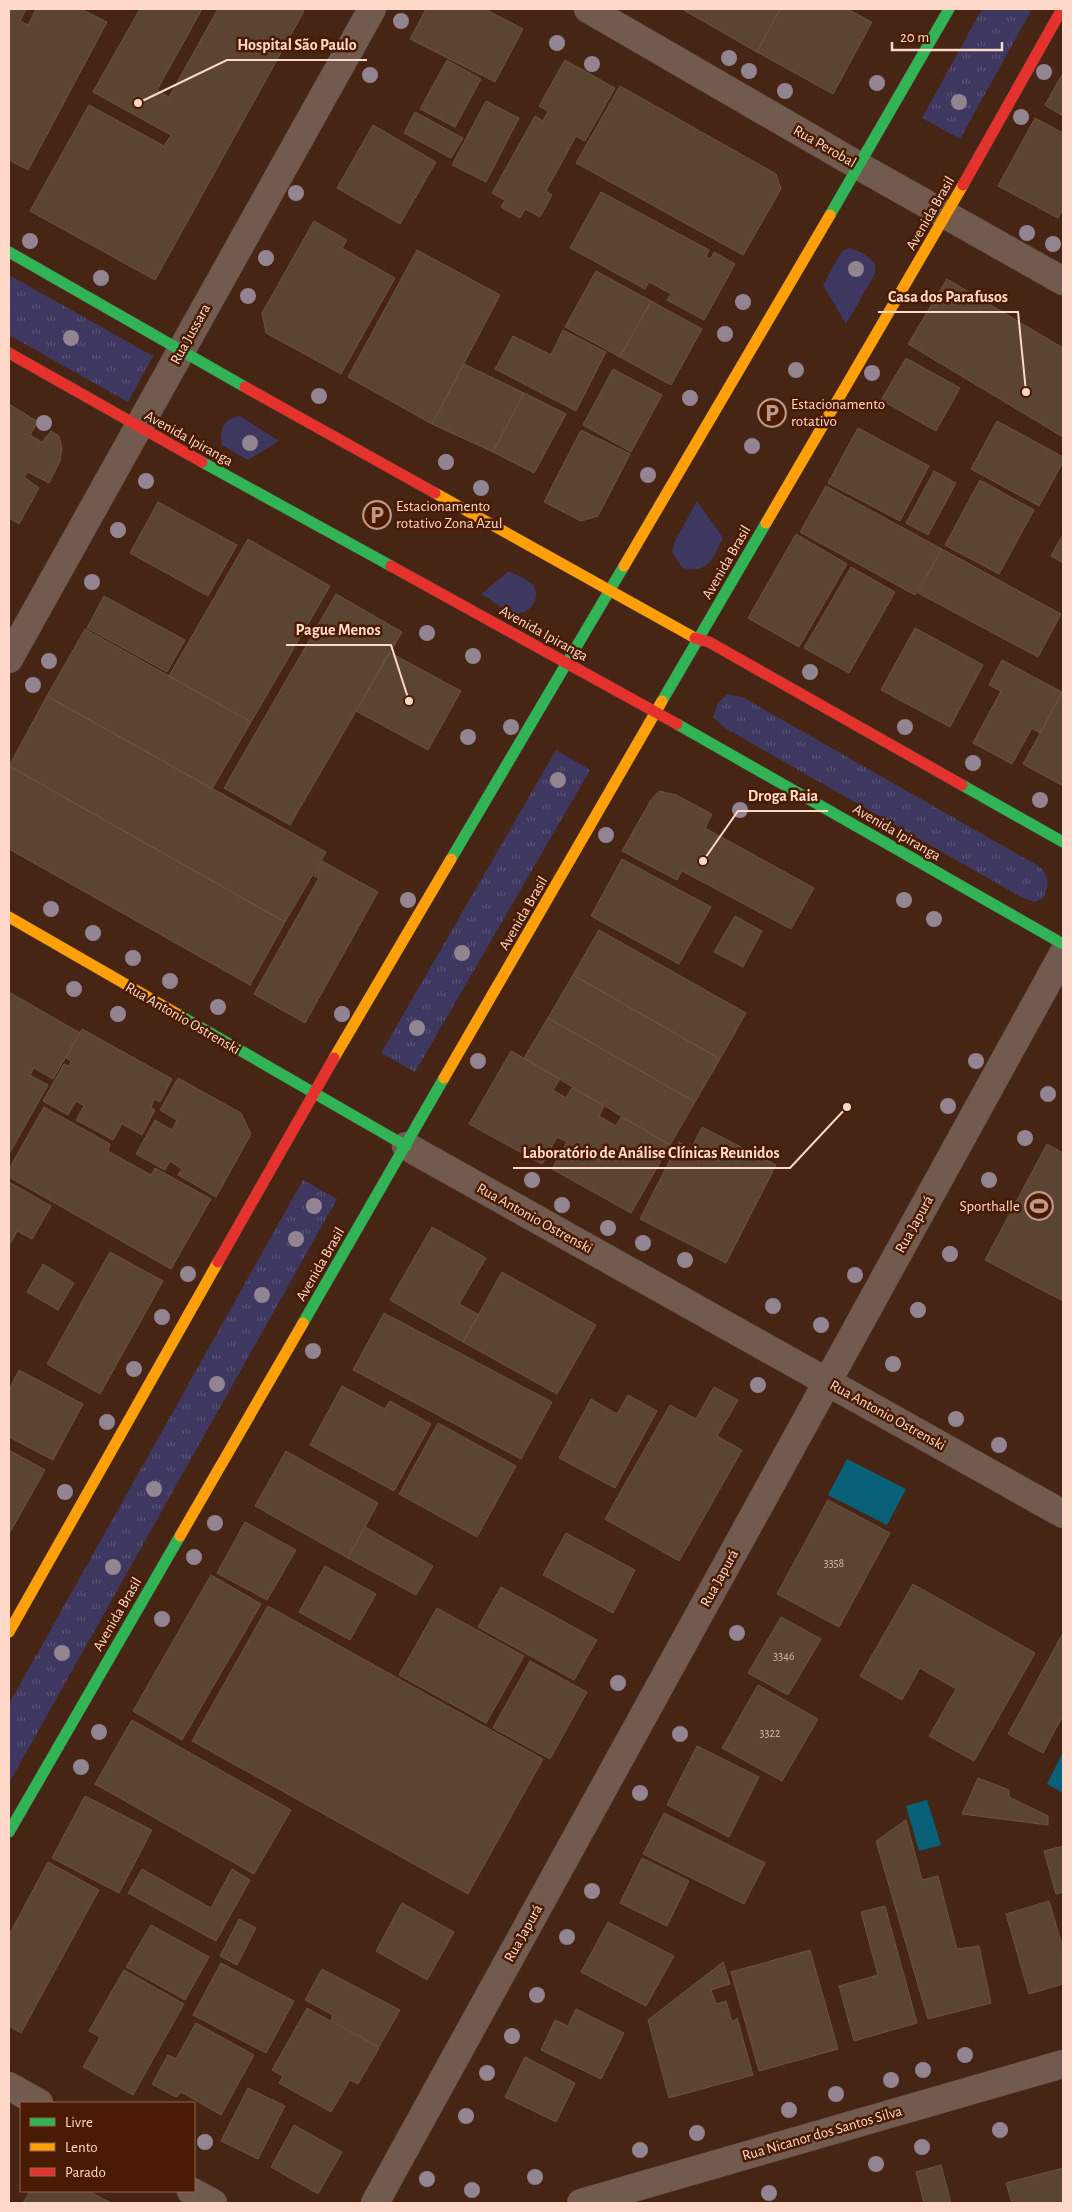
<svg xmlns="http://www.w3.org/2000/svg" width="1072" height="2212" viewBox="0 0 1072 2212" font-family="'Alegreya Sans',sans-serif">
	<style>
		.grass { fill: #3e3760 }
		.park { fill: url(#park-tufts) }
		.water { fill: #086178 }
		.building { fill: #5c4432; stroke: #6c5341 }
		.lines { fill: none; stroke-linecap: round; stroke-linejoin: round }
		.street-casing { stroke: #533c31; stroke-width: 29 }
		.fast-casing { stroke: #533c31; stroke-width: 12 }
		.slow-casing { stroke: #533c31; stroke-width: 12 }
		.jam-casing { stroke: #533c31; stroke-width: 12 }
		.street { stroke: #725a4e; stroke-width: 28 }
		.fast { stroke: #30b455; stroke-width: 11 }
		.slow { stroke: #ff9f0a; stroke-width: 11 }
		.jam { stroke: #e5322d; stroke-width: 11 }
		.tree { fill: #928490 }
		.labels { text-anchor: middle; stroke-width: 5; stroke-linejoin: round; paint-order: stroke }
		.number-label { font-size: 12px; fill: #d6b3a2 }
		.street-label { font-size: 15px; fill: #fed8c8; stroke: #491b04 }
		.poi-label { font-size: 15px; fill: #fed8c8; stroke: #491b04; text-anchor: start }
		.leader { fill: none; stroke: #fed8c8; stroke-width: 2 }
		.callout-dot { fill: #fed8c8; stroke: #491b04; stroke-width: 2 }
		.callout-label { font-size: 16px; text-anchor: middle; font-weight: bold; fill: #fed8c8; stroke: #491b04; stroke-width: 5; stroke-linejoin: round; paint-order: stroke }
	</style>
	<defs>
		<pattern id="park-tufts" width="24" height="20" patternUnits="userSpaceOnUse" patternTransform="scale(1.25)"><rect width="24" height="20" fill="#3e3760"/><path d="M3 7l-1-3M5 7V3M7 7l1-3M15 17l-1-3M17 17v-4M19 17l1-3" fill="none" stroke="#5b5375"/></pattern>
	</defs>
	<rect width="100%" height="100%" fill="#462515"/>
	<path class="grass" d="M849 248C860 251 867 255 875 264V274L846 324 823 285 842 251Z
		M240 416 279 441 248 460 222 445C219 429 223 419 240 416Z
		M697 501 723 538C712 559 710 574 682 568L672 552 674 543Z
		M509 571C516 575 527 579 532 584 543 595 530 616 515 613 504 610 491 600 481 594Z"/>
	<path class="park" d="M982 9H1032L960 139 922 118Z
		M9 275 153 356 128 402 9 335Z
		M728 694 744 698 1040 867C1050 878 1049 885 1043 898L1035 902 1021 897 725 728 713 717 718 703Z
		M556 750 590 770 415 1072 381 1053Z
		M303 1180 337 1199 9 1783V1704Z"/>
	<path class="water" d="M847 1459 906 1489 887 1525 828 1495Z
		M1063 1752V1793L1047 1784Z
		M927 1800 941 1845 919 1851 906 1806Z"/>
	<path class="building" d="M9 9H26L20 21 28 25 36 9H81L107 22 28 170 9 160Z
		M140 9H202L157 90 169 97 218 9H300L304 11 155 280 30 211 89 105 164 146 171 135 93 92Z
		M426 9H485L523 29 495 82 410 39Z
		M682 9H780L757 52Z
		M780 9H847L872 22 833 94 757 52Z
		M447 60 481 79 455 127 420 109Z
		M565 60 615 88 585 141 576 136 546 191 552 195 540 217 525 209 520 218 501 207 505 200 492 193 535 116 543 121 548 111 539 106Z
		M1063 73V116L1045 105Z
		M620 86 776 174 781 189 743 255 576 163Z
		M486 101 519 118 486 182 452 165Z
		M415 112 463 138 451 158 404 133Z
		M1035 118 1063 133V209L1058 218 998 186Z
		M373 125 436 162 400 224 337 188Z
		M601 192 709 250 706 257 711 259 714 252 735 264 704 320 667 300 671 294 649 282 645 289 570 248Z
		M314 221 347 240 342 248 395 278 341 374 266 333 262 313Z
		M417 250 500 295 432 424 348 377Z
		M596 271 651 301 620 357 565 327Z
		M947 279 1063 348V437L908 344Z
		M651 301 702 329 671 385 620 357Z
		M563 330 606 352 576 411 495 369 513 336 551 355Z
		M906 358 960 388 936 431 881 400Z
		M464 364 524 393 493 452 432 424Z
		M613 369 662 395 631 452 583 425Z
		M524 393 566 414 534 473 493 452Z
		M9 404 38 422 30 435 42 442 51 431 59 436 62 448 60 461 49 483 28 472 24 477 39 488 19 524 9 518Z
		M997 421 1063 457V462L1039 506 971 469Z
		M858 428 929 466 900 521 828 483Z
		M581 430 630 454 598 516 581 521 544 502Z
		M934 471 956 483 928 535 906 523Z
		M980 480 1034 510 999 574 945 545Z
		M826 486 942 549 915 595 800 532Z
		M158 502 237 545 208 596 130 553Z
		M796 534 847 564 799 647 748 618Z
		M1063 534V563L1051 556Z
		M248 539 330 586 251 722 169 676Z
		M942 549 1061 614 1038 657 918 593Z
		M851 567 895 592 849 673 804 648Z
		M336 594 402 632 290 825 224 788Z
		M104 596 185 640 167 672 87 628Z
		M915 628 983 665 950 727 881 690Z
		M85 629 251 722 212 789 47 696Z
		M389 652 461 691 428 750 356 711Z
		M1002 660 1062 692 1040 733 1032 728 1012 764 973 743 1001 691 989 685Z
		M1063 692V786L1023 764Z
		M47 696 326 852 285 922 9 766Z
		M9 766 285 922 250 985 9 849Z
		M659 791 676 795 712 814 705 828 814 888 791 929 682 871 677 880 622 851 651 800Z
		M622 859 711 907 679 964 591 916Z
		M322 861 378 892 305 1023 254 994 319 878 314 876Z
		M735 916 762 931 743 967 714 952Z
		M599 930 746 1013 720 1059 573 975Z
		M573 975 720 1059 695 1102 548 1018Z
		M9 992 80 1033 53 1079 34 1068 30 1075 48 1085 9 1154Z
		M548 1018 695 1102 670 1145 524 1058Z
		M82 1029 172 1079 160 1102 155 1099 151 1107 155 1110 142 1135 122 1124 113 1140 76 1120 84 1106 76 1101 68 1115 43 1101 64 1064 69 1066 71 1061 66 1058Z
		M511 1051 560 1079 553 1090 566 1098 572 1088 604 1106 599 1116 616 1126 621 1117 670 1145 631 1213 552 1169 567 1142 557 1137 542 1164 469 1124Z
		M178 1078 241 1113 251 1134 216 1197 178 1175 182 1169 170 1161 165 1170 136 1154 155 1120 172 1130 177 1120 160 1110Z
		M44 1107 110 1144 108 1151 151 1175 155 1168 211 1199 171 1269 9 1177V1169Z
		M702 1127 776 1165 726 1263 640 1219 679 1142 691 1149Z
		M1047 1144 1063 1153V1301L985 1260Z
		M9 1182 51 1206 32 1239 17 1231 9 1246Z
		M432 1227 486 1258 459 1304 479 1315 463 1342 390 1300Z
		M110 1252 163 1281 100 1394 47 1364Z
		M43 1264 74 1283 58 1310 27 1292Z
		M502 1272 596 1325 557 1394 463 1342Z
		M384 1313 552 1402 521 1459 353 1370Z
		M19 1370 83 1404 53 1460 9 1437V1390Z
		M342 1386 385 1409 390 1401 431 1424 394 1491 310 1445Z
		M714 1387 738 1400 717 1436 742 1450 679 1561 605 1519 670 1405 696 1419Z
		M628 1395 657 1411 615 1488 559 1458 591 1399 617 1414Z
		M438 1423 516 1466 477 1537 399 1494Z
		M9 1450 45 1470 9 1534Z
		M286 1451 378 1503 348 1558 255 1506Z
		M828 1500 890 1533 839 1627 777 1594Z
		M245 1522 296 1550 267 1600 217 1573Z
		M365 1527 433 1566 416 1595 348 1558Z
		M566 1533 635 1570 613 1613 543 1575Z
		M325 1566 376 1594 350 1640 299 1612Z
		M211 1575 261 1604 182 1740 133 1711Z
		M913 1584 1035 1653 974 1761 929 1736 956 1689 920 1668 902 1700 860 1676Z
		M501 1587 597 1640 574 1680 478 1627Z
		M268 1606 543 1759 468 1894 192 1741Z
		M437 1608 524 1656 486 1723 399 1675Z
		M781 1617 821 1639 788 1695 748 1673Z
		M1063 1633V1720L1061 1719 1043 1753 1008 1734Z
		M530 1661 587 1692 550 1759 493 1728Z
		M758 1685 818 1719 782 1781 722 1748Z
		M132 1720 291 1810 254 1874 95 1784Z
		M697 1746 759 1777 729 1837 667 1805Z
		M978 1778 1009 1790V1797L1048 1816V1825L962 1814Z
		M85 1796 152 1830 119 1893 52 1858Z
		M664 1813 765 1863 744 1904 643 1854Z
		M906 1820 922 1880 938 1876 957 1949 979 1946 991 2003 928 2019 876 1841Z
		M1063 1846V1892L1056 1894 1044 1851Z
		M642 1858 689 1881 667 1926 620 1903Z
		M48 1862 99 1890 21 2033 9 2026V1935Z
		M142 1869 211 1908 232 1869 250 1880 216 1941 128 1893Z
		M1049 1901 1063 1948V1984L1029 1994 1006 1914Z
		M402 1903 454 1932 427 1980 376 1951Z
		M885 1906 917 2023 854 2041 839 1986 878 1975 861 1912Z
		M239 1919 256 1928 237 1965 220 1956Z
		M608 1922 674 1956 646 2006 581 1972Z
		M151 1925 209 1957 185 2000 126 1967Z
		M810 1950 838 2049 759 2071 731 1972Z
		M723 1962 730 1984 711 1990 716 2004 726 2001 732 2022 737 2018 753 2075 669 2098 648 2020Z
		M221 1963 294 2001 266 2053 193 2015Z
		M322 1969 400 2010 379 2047 331 2020 333 2015 305 2000Z
		M124 1970 184 2004 133 2095 83 2067 100 2037 89 2031Z
		M307 2008 379 2048 358 2084 350 2080 331 2112 279 2083 283 2076 272 2070Z
		M576 2009 624 2033 601 2079 541 2050 555 2020 568 2026Z
		M196 2023 254 2055 221 2115 181 2092 176 2097 152 2084 168 2055 176 2059Z
		M525 2057 575 2083 556 2122 505 2097Z
		M248 2088 285 2106 258 2159 221 2141Z
		M294 2125 342 2152 318 2194 271 2167Z
		M941 2165 951 2203H924L916 2172Z
		M1063 2168V2203H1012L1006 2183Z
		M30 2191H88L111 2203H23Z"/>
	<g class="lines">
		<defs>
			<path id="street" d="M588 9 859 166 1063 281
				M9 659 372 9
				M406 1146 1063 1514
				M9 2086 39 2103
				M191 2191 213 2203
				M375 2203 1063 954
				M581 2203 1063 2064"/>
			<path id="fast" d="M830 215 949 9
				M9 252 245 387
				M202 462 391 566
				M662 701 766 523
				M677 724 1063 944
				M962 785 1063 842
				M451 859 624 566
				M179 1015 406 1146
				M303 1323 444 1078
				M9 1832 180 1536"/>
			<path id="slow" d="M435 493 695 638
				M766 523 963 185
				M624 566 830 215
				M9 917 179 1015
				M334 1058 451 859
				M444 1078 662 701
				M180 1536 303 1323
				M9 1632 218 1262"/>
			<path id="jam" d="M963 185 1062 9
				M9 353 202 462
				M245 387 435 493
				M391 566 677 724
				M695 638 709 642 962 785
				M218 1262 334 1058"/>
		</defs>
		<use href="#street" class="street-casing"/>
		<use href="#fast" class="fast-casing"/>
		<use href="#slow" class="slow-casing"/>
		<use href="#jam" class="jam-casing"/>
		<use href="#street" class="street"/>
		<use href="#fast" class="fast"/>
		<use href="#slow" class="slow"/>
		<use href="#jam" class="jam"/>
	</g>
	<g class="tree">
		<circle cx="401" cy="21" r="8"/>
		<circle cx="557" cy="43" r="8"/>
		<circle cx="729" cy="58" r="8"/>
		<circle cx="592" cy="64" r="8"/>
		<circle cx="749" cy="71" r="8"/>
		<circle cx="1044" cy="72" r="8"/>
		<circle cx="370" cy="75" r="8"/>
		<circle cx="877" cy="83" r="8"/>
		<circle cx="785" cy="91" r="8"/>
		<circle cx="959" cy="102" r="8"/>
		<circle cx="1021" cy="117" r="8"/>
		<circle cx="296" cy="193" r="8"/>
		<circle cx="1027" cy="233" r="8"/>
		<circle cx="30" cy="241" r="8"/>
		<circle cx="1053" cy="244" r="8"/>
		<circle cx="266" cy="258" r="8"/>
		<circle cx="856" cy="269" r="8"/>
		<circle cx="101" cy="278" r="8"/>
		<circle cx="248" cy="296" r="8"/>
		<circle cx="743" cy="302" r="8"/>
		<circle cx="725" cy="334" r="8"/>
		<circle cx="71" cy="338" r="8"/>
		<circle cx="796" cy="370" r="8"/>
		<circle cx="872" cy="373" r="8"/>
		<circle cx="319" cy="396" r="8"/>
		<circle cx="690" cy="398" r="8"/>
		<circle cx="44" cy="423" r="8"/>
		<circle cx="250" cy="443" r="8"/>
		<circle cx="752" cy="446" r="8"/>
		<circle cx="446" cy="462" r="8"/>
		<circle cx="648" cy="475" r="8"/>
		<circle cx="146" cy="481" r="8"/>
		<circle cx="481" cy="488" r="8"/>
		<circle cx="373" cy="516" r="8"/>
		<circle cx="118" cy="530" r="8"/>
		<circle cx="92" cy="582" r="8"/>
		<circle cx="427" cy="633" r="8"/>
		<circle cx="473" cy="656" r="8"/>
		<circle cx="49" cy="661" r="8"/>
		<circle cx="810" cy="672" r="8"/>
		<circle cx="33" cy="685" r="8"/>
		<circle cx="511" cy="727" r="8"/>
		<circle cx="905" cy="727" r="8"/>
		<circle cx="468" cy="737" r="8"/>
		<circle cx="973" cy="763" r="8"/>
		<circle cx="558" cy="780" r="8"/>
		<circle cx="1040" cy="800" r="8"/>
		<circle cx="740" cy="810" r="8"/>
		<circle cx="606" cy="835" r="8"/>
		<circle cx="408" cy="900" r="8"/>
		<circle cx="904" cy="900" r="8"/>
		<circle cx="51" cy="909" r="8"/>
		<circle cx="934" cy="919" r="8"/>
		<circle cx="93" cy="933" r="8"/>
		<circle cx="462" cy="953" r="8"/>
		<circle cx="133" cy="958" r="8"/>
		<circle cx="170" cy="981" r="8"/>
		<circle cx="74" cy="989" r="8"/>
		<circle cx="218" cy="1007" r="8"/>
		<circle cx="118" cy="1014" r="8"/>
		<circle cx="342" cy="1014" r="8"/>
		<circle cx="417" cy="1028" r="8"/>
		<circle cx="478" cy="1061" r="8"/>
		<circle cx="976" cy="1061" r="8"/>
		<circle cx="1048" cy="1094" r="8"/>
		<circle cx="948" cy="1106" r="8"/>
		<circle cx="1025" cy="1138" r="8"/>
		<circle cx="532" cy="1180" r="8"/>
		<circle cx="989" cy="1180" r="8"/>
		<circle cx="562" cy="1205" r="8"/>
		<circle cx="314" cy="1206" r="8"/>
		<circle cx="608" cy="1228" r="8"/>
		<circle cx="296" cy="1239" r="8"/>
		<circle cx="643" cy="1243" r="8"/>
		<circle cx="950" cy="1254" r="8"/>
		<circle cx="685" cy="1260" r="8"/>
		<circle cx="188" cy="1274" r="8"/>
		<circle cx="855" cy="1275" r="8"/>
		<circle cx="262" cy="1295" r="8"/>
		<circle cx="773" cy="1306" r="8"/>
		<circle cx="918" cy="1310" r="8"/>
		<circle cx="162" cy="1317" r="8"/>
		<circle cx="821" cy="1325" r="8"/>
		<circle cx="313" cy="1351" r="8"/>
		<circle cx="893" cy="1364" r="8"/>
		<circle cx="134" cy="1369" r="8"/>
		<circle cx="217" cy="1384" r="8"/>
		<circle cx="758" cy="1385" r="8"/>
		<circle cx="956" cy="1419" r="8"/>
		<circle cx="107" cy="1422" r="8"/>
		<circle cx="999" cy="1445" r="8"/>
		<circle cx="154" cy="1489" r="8"/>
		<circle cx="65" cy="1492" r="8"/>
		<circle cx="215" cy="1523" r="8"/>
		<circle cx="194" cy="1557" r="8"/>
		<circle cx="113" cy="1567" r="8"/>
		<circle cx="162" cy="1619" r="8"/>
		<circle cx="737" cy="1633" r="8"/>
		<circle cx="62" cy="1653" r="8"/>
		<circle cx="618" cy="1683" r="8"/>
		<circle cx="99" cy="1732" r="8"/>
		<circle cx="680" cy="1734" r="8"/>
		<circle cx="81" cy="1767" r="8"/>
		<circle cx="640" cy="1793" r="8"/>
		<circle cx="592" cy="1891" r="8"/>
		<circle cx="567" cy="1937" r="8"/>
		<circle cx="537" cy="1995" r="8"/>
		<circle cx="512" cy="2036" r="8"/>
		<circle cx="965" cy="2055" r="8"/>
		<circle cx="923" cy="2070" r="8"/>
		<circle cx="487" cy="2073" r="8"/>
		<circle cx="891" cy="2080" r="8"/>
		<circle cx="836" cy="2094" r="8"/>
		<circle cx="789" cy="2110" r="8"/>
		<circle cx="466" cy="2116" r="8"/>
		<circle cx="1000" cy="2130" r="8"/>
		<circle cx="697" cy="2133" r="8"/>
		<circle cx="205" cy="2142" r="8"/>
		<circle cx="922" cy="2147" r="8"/>
		<circle cx="640" cy="2150" r="8"/>
		<circle cx="876" cy="2164" r="8"/>
		<circle cx="535" cy="2177" r="8"/>
		<circle cx="427" cy="2179" r="8"/>
		<circle cx="472" cy="2190" r="8"/>
		<circle cx="769" cy="2193" r="8"/>
	</g>
	<defs>
		<symbol id="parking-ring" viewBox="-11 -11 22 22"><circle r="9.5" fill="#491b04" stroke="#be9989" stroke-width="1.5"/><path d="M-3.5-5.5H1a3.5 3.5 0 0 1 0 7H-1V5.5H-3.5ZM-1-3.4V-.6H.8a1.4 1.4 0 0 0 0-2.8Z" fill="#be9989"/></symbol>
		<symbol id="stadium-ring" viewBox="-11 -11 22 22"><circle r="9.5" fill="#491b04" stroke="#be9989" stroke-width="1.5"/><path d="M0-5a6.5 5 0 1 0 0 10a6.5 5 0 1 0 0-10ZM-3.5-1.8h7v3.6h-7Z" fill="#be9989"/></symbol>
	</defs>
	<g fill-rule="evenodd">
		<use href="#parking-ring" x="756" y="397" width="32" height="32"/>
		<use href="#parking-ring" x="361" y="499" width="32" height="32"/>
		<use href="#stadium-ring" x="1023" y="1190" width="32" height="32"/>
	</g>
	<g class="labels">
		<g class="number-label">
			<text x="834" y="1567">3358</text>
			<text x="784" y="1660">3346</text>
			<text x="770" y="1737">3322</text>
		</g>
		<g class="street-label">
			<text transform="translate(825 146) rotate(30)" y="5">Rua Perobal</text>
			<text transform="translate(930 213) rotate(-60)" y="5">Avenida Brasil</text>
			<text transform="translate(190 334) rotate(-61)" y="5">Rua Jussara</text>
			<text transform="translate(189 438) rotate(29)" y="5">Avenida Ipiranga</text>
			<text transform="translate(726 562) rotate(-60)" y="5">Avenida Brasil</text>
			<text transform="translate(544 633) rotate(29)" y="5">Avenida Ipiranga</text>
			<text transform="translate(897 832) rotate(30)" y="5">Avenida Ipiranga</text>
			<text transform="translate(523 913) rotate(-60)" y="5">Avenida Brasil</text>
			<text transform="translate(183 1018) rotate(30)" y="5">Rua Antonio Ostrenski</text>
			<text transform="translate(535 1218) rotate(29)" y="5">Rua Antonio Ostrenski</text>
			<text transform="translate(914 1224) rotate(-61)" y="5">Rua Japurá</text>
			<text transform="translate(320 1264) rotate(-60)" y="5">Avenida Brasil</text>
			<text transform="translate(888 1415) rotate(29)" y="5">Rua Antonio Ostrenski</text>
			<text transform="translate(719 1578) rotate(-61)" y="5">Rua Japurá</text>
			<text transform="translate(117 1614) rotate(-60)" y="5">Avenida Brasil</text>
			<text transform="translate(523 1933) rotate(-61)" y="5">Rua Japurá</text>
			<text transform="translate(822 2133) rotate(-16)" y="5">Rua Nicanor dos Santos Silva</text>
		</g>
		<g class="poi-label">
			<text x="791" y="409">Estacionamento<tspan x="791" dy="17">rotativo</tspan></text>
			<text x="396" y="511">Estacionamento<tspan x="396" dy="17">rotativo Zona Azul</tspan></text>
			<text x="1020" y="1211" text-anchor="end">Sporthalle</text>
		</g>
	</g>
	<path class="leader" d="M138 103L227 60H367M1026 392L1018 312H878M409 701L391 645H286M703 861L738 811H828M847 1107L790 1168H513"/>
	<g class="callout-dot">
		<circle cx="138" cy="103" r="5"/>
		<circle cx="1026" cy="392" r="5"/>
		<circle cx="409" cy="701" r="5"/>
		<circle cx="703" cy="861" r="5"/>
		<circle cx="847" cy="1107" r="5"/>
	</g>
	<g class="callout-label">
		<text x="297" y="50">Hospital São Paulo</text>
		<text x="948" y="302">Casa dos Parafusos</text>
		<text x="338" y="635">Pague Menos</text>
		<text x="783" y="801">Droga Raia</text>
		<text x="651" y="1158">Laboratório de Análise Clínicas Reunidos</text>
	</g>
	<rect width="1072" height="2212" fill="none" stroke="#fed8c8" stroke-width="20"/>
	<rect x="20" y="2102" width="175" height="90" fill="#491b04" stroke="#916752"/>
	<rect x="30" y="2118" width="25" height="8" fill="#30b455" stroke="#916752"/>
	<text x="65" y="2127" font-size="15" fill="#fed8c8">Livre</text>
	<rect x="30" y="2143" width="25" height="8" fill="#ff9f0a" stroke="#916752"/>
	<text x="65" y="2152" font-size="15" fill="#fed8c8">Lento</text>
	<rect x="30" y="2168" width="25" height="8" fill="#e5322d" stroke="#916752"/>
	<text x="65" y="2177" font-size="15" fill="#fed8c8">Parado</text>
	<path d="M892 42v8h110v-8" fill="none" stroke="#fed8c8" stroke-width="2.5"/>
	<text x="900" y="42" font-size="15" fill="#fed8c8" stroke="#491b04" stroke-width="4" paint-order="stroke">20 m</text>
</svg>
